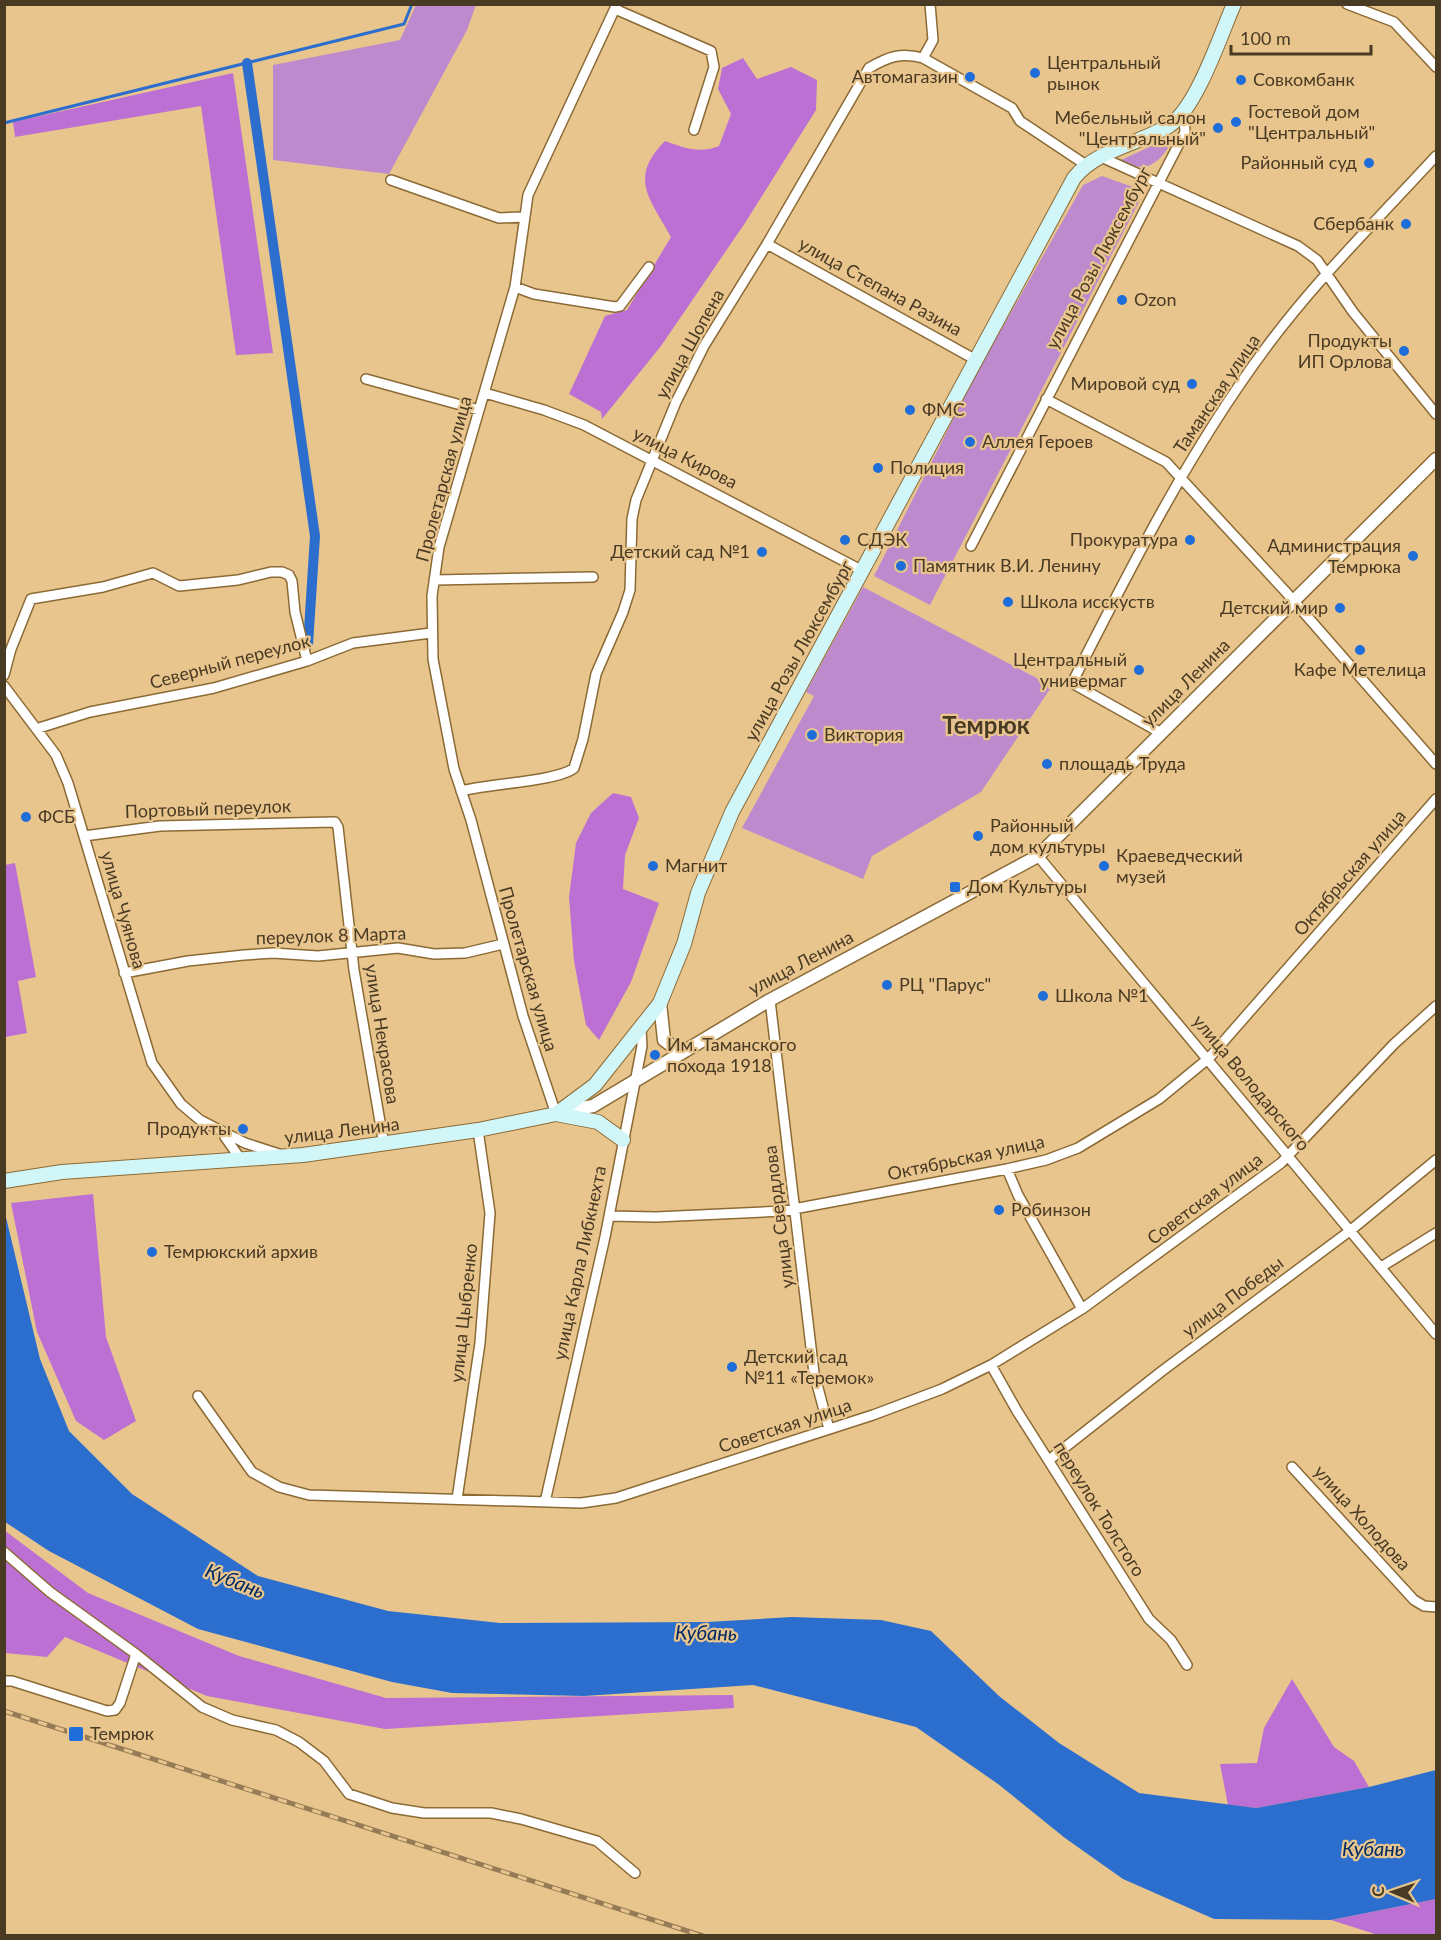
<svg xmlns="http://www.w3.org/2000/svg" width="1441" height="1940" viewBox="0 0 1441 1940" font-family="Lato,sans-serif">
	<style>
		.green { fill: #bd8acd }
		.forest { fill: #bc70d3 }
		.water { fill: #2b6ecd }
		.lines { fill: none; stroke-linecap: round; stroke-linejoin: round }
		.stream { stroke: #2b6ecd; stroke-width: 3 }
		.canal { stroke: #2b6ecd; stroke-width: 10 }
		.minor-casing { stroke: #8b6a35; stroke-width: 12 }
		.tertiary-casing { stroke: #8b6a35; stroke-width: 15 }
		.secondary-casing { stroke: #8b6a35; stroke-width: 16 }
		.minor { stroke: #fff; stroke-width: 9 }
		.tertiary { stroke: #fff; stroke-width: 12 }
		.secondary { stroke: #d1f6f8; stroke-width: 14 }
		.rail-casing { stroke: #957c56; stroke-width: 5 }
		.rail { stroke: #e9c58e; stroke-width: 3; stroke-dasharray: 9; stroke-linecap: butt }
		.poi-dot { fill: #1e6dd8; stroke: #e9c58e; stroke-width: 2 }
		.labels { text-anchor: middle; stroke-width: 4.5; stroke-linejoin: round; paint-order: stroke }
		.poi-label { font-size: 18px; fill: #493a24; stroke: #e9c58e; text-anchor: start }
		.street-label { font-size: 18px; fill: #493a24; stroke: #e9c58e }
		.water-label { font-size: 20px; font-style: italic; fill: #002a66; stroke: #e9c58e }
		.district-label { font-size: 24px; font-weight: bold; fill: #493a24; stroke: #e9c58e }
	</style>
	<rect width="100%" height="100%" fill="#e9c58e"/>
	<path class="green" d="M416 5H476L467 30 389 174 273 160V65L400 40Z
		M1175 135C1163 160 1148 177 1121 160Z
		M1102 176 1133 187 1139 202 930 605 874 576 975 376 1083 185Z
		M863 587 1052 686 981 792 872 856 863 879 742 828 814 696 806 692Z"/>
	<path class="forest" d="M743 58 757 79 791 67 817 80 816 110 745 223 661 346 602 419 601 412 569 394 605 316 627 310 671 237C650 199 628 178 665 141 685 148 699 154 719 146L731 114 718 89 722 68Z
		M233 73 273 353 236 355 201 106 15 137 13 122Z
		M613 793 631 797 639 818 625 855 623 889 659 903 631 982 599 1040 586 1025 574 961 569 897 576 843 591 813Z
		M15 863 36 977 18 981 27 1033 5 1037V865Z
		M93 1194 106 1337 136 1421 104 1440 76 1421 37 1332 11 1203Z
		M4 1530 88 1593 239 1656 386 1698 733 1695 734 1708 385 1729 207 1696 65 1637 47 1657 5 1653Z
		M1292 1679 1334 1747 1354 1761 1369 1787 1256 1808 1228 1805 1220 1764 1257 1763 1264 1728Z
		M1436 1899V1935H1378L1331 1920Z"/>
	<path class="water" d="M4 1209 40 1359 69 1431 132 1494 258 1576 388 1611 500 1623 708 1622 792 1617 881 1620 931 1631 999 1696 1059 1743 1139 1793 1256 1808 1369 1787 1436 1770V1899L1331 1920 1214 1919 1123 1879 1065 1838 998 1784 916 1727 753 1685 584 1696 452 1693 392 1682 198 1629 49 1551 5 1522Z"/>
	<g class="lines">
		<path class="stream" d="M4 123 404 24 412 4"/>
		<path class="canal" d="M247 63 315 536 308 645"/>
		<defs>
			<path id="minor" d="M1347 4 1394 22 1436 67
				M615 9 711 51 714 67 694 130
				M923 58 1012 108 1020 121 1086 165
				M1101 157 1298 246 1317 260 1353 312 1436 414
				M391 180 499 218 523 217
				M767 244 976 360
				M515 287 534 294 615 307 620 306 649 267
				M366 379 479 410
				M485 393 544 410 584 425 863 571
				M1046 399 1166 462 1285 591 1436 764
				M971 546 1185 132 1184 114
				M434 580 593 577
				M4 675 11 649 31 599 103 587 153 573 179 586 238 580 271 572H282L289 575 292 581 295 612 307 661
				M4 686 56 755 68 783 152 1063 181 1104 200 1120 245 1143 279 1154
				M39 728 90 712 214 688 307 661 353 643 431 633
				M1161 733 1072 683C1130 569 1188 453 1265 349 1316 280 1378 219 1436 156
				M461 791C487 784 559 781 574 768L583 739 596 674 623 612 630 590 632 519 636 500 676 402 704 346 767 244 869 68C888 57 900 52 923 58L933 40 930 4
				M84 836 160 826 335 822 338 827 354 970 384 1145
				M1038 856 1436 1334
				M124 973 188 961 244 955 273 953 318 956 398 948 434 954 465 953 503 944
				M770 1000 814 1373 829 1429
				M556 1114 523 1016 471 820 454 769 433 659 432 596 439 547 515 287 528 195 617 4
				M225 1137 242 1161
				M1007 1169 1018 1195 1082 1309
				M609 1216 656 1217 783 1211 1007 1169 1046 1160 1078 1148 1159 1099 1209 1058 1436 799
				M1381 1267 1436 1233
				M991 1365 1017 1411 1149 1619 1171 1640 1187 1665
				M198 1396 252 1472 279 1487 309 1495 581 1503 616 1498 873 1415 942 1389 991 1365 1082 1309 1281 1163 1394 1044 1436 1006
				M1049 1460 1162 1371 1351 1230 1436 1160
				M1292 1467 1414 1600 1424 1606 1436 1607
				M457 1499 480 1343 490 1213 478 1130
				M545 1502 605 1237 642 1046 641 1030
				M4 1552 50 1592 136 1654 202 1707 232 1720 276 1730 299 1742 324 1761 349 1794 392 1808 424 1813H491L521 1819 597 1841 635 1873
				M4 1681H12L107 1711 115 1710 120 1703 136 1654"/>
			<path id="tertiary" d="M660 1003 664 1040 680 1052
				M557 1113 593 1106 770 1000 1038 856 1436 459"/>
			<path id="secondary" d="M556 1114 598 1122 623 1140
				M4 1181 62 1172 303 1155 478 1130 556 1114 595 1085 660 1003 684 944 698 893 732 812 1074 178C1097 149 1140 144 1170 125 1197 107 1220 36 1234 4"/>
		</defs>
		<use href="#minor" class="minor-casing"/>
		<use href="#tertiary" class="tertiary-casing"/>
		<use href="#secondary" class="secondary-casing"/>
		<use href="#minor" class="minor"/>
		<use href="#tertiary" class="tertiary"/>
		<use href="#secondary" class="secondary"/>
		<defs>
			<path id="rail" d="M4 1711 703 1936"/>
		</defs>
		<use href="#rail" class="rail-casing"/>
		<use href="#rail" class="rail"/>
	</g>
	<g class="poi-dot">
		<circle cx="1035" cy="73" r="6"/>
		<circle cx="970" cy="77" r="6"/>
		<circle cx="1241" cy="80" r="6"/>
		<circle cx="1236" cy="122" r="6"/>
		<circle cx="1218" cy="128" r="6"/>
		<circle cx="1369" cy="163" r="6"/>
		<circle cx="1406" cy="224" r="6"/>
		<circle cx="1122" cy="300" r="6"/>
		<circle cx="1404" cy="351" r="6"/>
		<circle cx="1192" cy="384" r="6"/>
		<circle cx="910" cy="410" r="6"/>
		<circle cx="970" cy="442" r="6"/>
		<circle cx="878" cy="468" r="6"/>
		<circle cx="845" cy="540" r="6"/>
		<circle cx="1190" cy="540" r="6"/>
		<circle cx="762" cy="552" r="6"/>
		<circle cx="1413" cy="556" r="6"/>
		<circle cx="901" cy="566" r="6"/>
		<circle cx="1008" cy="602" r="6"/>
		<circle cx="1340" cy="608" r="6"/>
		<circle cx="1360" cy="650" r="6"/>
		<circle cx="1139" cy="670" r="6"/>
		<circle cx="812" cy="735" r="6"/>
		<circle cx="1047" cy="764" r="6"/>
		<circle cx="26" cy="817" r="6"/>
		<circle cx="978" cy="836" r="6"/>
		<circle cx="653" cy="866" r="6"/>
		<circle cx="1104" cy="866" r="6"/>
		<rect x="949" y="881" width="12" height="12" rx="3"/>
		<circle cx="887" cy="985" r="6"/>
		<circle cx="1043" cy="996" r="6"/>
		<circle cx="655" cy="1055" r="6"/>
		<circle cx="243" cy="1129" r="6"/>
		<circle cx="999" cy="1210" r="6"/>
		<circle cx="152" cy="1252" r="6"/>
		<circle cx="732" cy="1367" r="6"/>
		<rect x="68" y="1726" width="16" height="16" rx="3"/>
	</g>
	<g class="labels">
		<g class="poi-label">
			<text x="1047" y="69">Центральный<tspan x="1047" dy="21">рынок</tspan></text>
			<text x="958" y="83" text-anchor="end">Автомагазин</text>
			<text x="1253" y="86">Совкомбанк</text>
			<text x="1248" y="118">Гостевой дом<tspan x="1248" dy="21">"Центральный"</tspan></text>
			<text x="1206" y="124" text-anchor="end">Мебельный салон<tspan x="1206" dy="21">"Центральный"</tspan></text>
			<text x="1357" y="169" text-anchor="end">Районный суд</text>
			<text x="1394" y="230" text-anchor="end">Сбербанк</text>
			<text x="1134" y="306">Ozon</text>
			<text x="1392" y="347" text-anchor="end">Продукты<tspan x="1392" dy="21">ИП Орлова</tspan></text>
			<text x="1180" y="390" text-anchor="end">Мировой суд</text>
			<text x="922" y="416">ФМС</text>
			<text x="982" y="448">Аллея Героев</text>
			<text x="890" y="474">Полиция</text>
			<text x="857" y="546">СДЭК</text>
			<text x="1178" y="546" text-anchor="end">Прокуратура</text>
			<text x="1401" y="552" text-anchor="end">Администрация<tspan x="1401" dy="21">Темрюка</tspan></text>
			<text x="750" y="558" text-anchor="end">Детский сад №1</text>
			<text x="913" y="572">Памятник В.И. Ленину</text>
			<text x="1020" y="608">Школа исскуств</text>
			<text x="1328" y="614" text-anchor="end">Детский мир</text>
			<text x="1127" y="666" text-anchor="end">Центральный<tspan x="1127" dy="21">универмаг</tspan></text>
			<text x="1360" y="676" text-anchor="middle">Кафе Метелица</text>
			<text x="824" y="741">Виктория</text>
			<text x="1059" y="770">площадь Труда</text>
			<text x="38" y="823">ФСБ</text>
			<text x="990" y="832">Районный<tspan x="990" dy="21">дом культуры</tspan></text>
			<text x="1116" y="862">Краеведческий<tspan x="1116" dy="21">музей</tspan></text>
			<text x="665" y="872">Магнит</text>
			<text x="967" y="893">Дом Культуры</text>
			<text x="899" y="991">РЦ "Парус"</text>
			<text x="1055" y="1002">Школа №1</text>
			<text x="667" y="1051">Им. Таманского<tspan x="667" dy="21">похода 1918</tspan></text>
			<text x="231" y="1135" text-anchor="end">Продукты</text>
			<text x="1011" y="1216">Робинзон</text>
			<text x="164" y="1258">Темрюкский архив</text>
			<text x="744" y="1363">Детский сад<tspan x="744" dy="21">№11 «Теремок»</tspan></text>
			<text x="90" y="1740">Темрюк</text>
		</g>
		<g class="street-label">
			<text transform="translate(1099 258) rotate(-62)" y="6">улица Розы Люксембург</text>
			<text transform="translate(880 287) rotate(29)" y="6">улица Степана Разина</text>
			<text transform="translate(690 344) rotate(-61)" y="6">улица Шопена</text>
			<text transform="translate(1217 394) rotate(-56)" y="6">Таманская улица</text>
			<text transform="translate(685 458) rotate(27)" y="6">улица Кирова</text>
			<text transform="translate(444 479) rotate(-75)" y="6">Пролетарская улица</text>
			<text transform="translate(799 651) rotate(-61)" y="6">улица Розы Люксембург</text>
			<text transform="translate(230 662) rotate(-15)" y="6">Северный переулок</text>
			<text transform="translate(1186 683) rotate(-45)" y="6">улица Ленина</text>
			<text transform="translate(208 809) rotate(-2)" y="6">Портовый переулок</text>
			<text transform="translate(1350 873) rotate(-49)" y="6">Октябрьская улица</text>
			<text transform="translate(123 910) rotate(74)" y="6">улица Чуянова</text>
			<text transform="translate(331 936) rotate(-2)" y="6">переулок 8 Марта</text>
			<text transform="translate(801 963) rotate(-28)" y="6">улица Ленина</text>
			<text transform="translate(528 969) rotate(74)" y="6">Пролетарская улица</text>
			<text transform="translate(382 1034) rotate(81)" y="6">улица Некрасова</text>
			<text transform="translate(1251 1083) rotate(50)" y="6">улица Володарского</text>
			<text transform="translate(342 1131) rotate(-7)" y="6">улица Ленина</text>
			<text transform="translate(966 1158) rotate(-12)" y="6">Октябрьская улица</text>
			<text transform="translate(1205 1199) rotate(-37)" y="6">Советская улица</text>
			<text transform="translate(779 1217) rotate(-97)" y="6">улица Свердлова</text>
			<text transform="translate(580 1263) rotate(-78)" y="6">улица Карла Либкнехта</text>
			<text transform="translate(1233 1297) rotate(-37)" y="6">улица Победы</text>
			<text transform="translate(464 1313) rotate(-84)" y="6">улица Цыбренко</text>
			<text transform="translate(785 1426) rotate(-18)" y="6">Советская улица</text>
			<text transform="translate(1099 1509) rotate(58)" y="6">переулок Толстого</text>
			<text transform="translate(1362 1518) rotate(48)" y="6">улица Холодова</text>
		</g>
		<g class="water-label">
			<text transform="translate(235 1581) rotate(22)" y="7">Кубань</text>
			<text transform="translate(706 1633) rotate(1)" y="7">Кубань</text>
			<text x="1373" y="1856">Кубань</text>
		</g>
		<g class="district-label">
			<text x="986" y="734">Темрюк</text>
		</g>
	</g>
	<rect width="1441" height="1940" fill="none" stroke="#493a24" stroke-width="12"/>
	<g transform="translate(1393 1892) rotate(272)" stroke="#e9c58e" stroke-width="4.5" paint-order="stroke">
	<path d="M0-4.5L10 22L0 15L-10 22Z" fill="#493a24"/>
	<text y="-9" font-size="16" font-weight="bold" text-anchor="middle" fill="#493a24">С</text>
	</g>
	<path d="M1231 45v9h140v-9" fill="none" stroke="#493a24" stroke-width="3"/>
	<text x="1240" y="45" font-size="18" fill="#493a24" stroke="#e9c58e" stroke-width="4.5" paint-order="stroke">100 m</text>
</svg>
